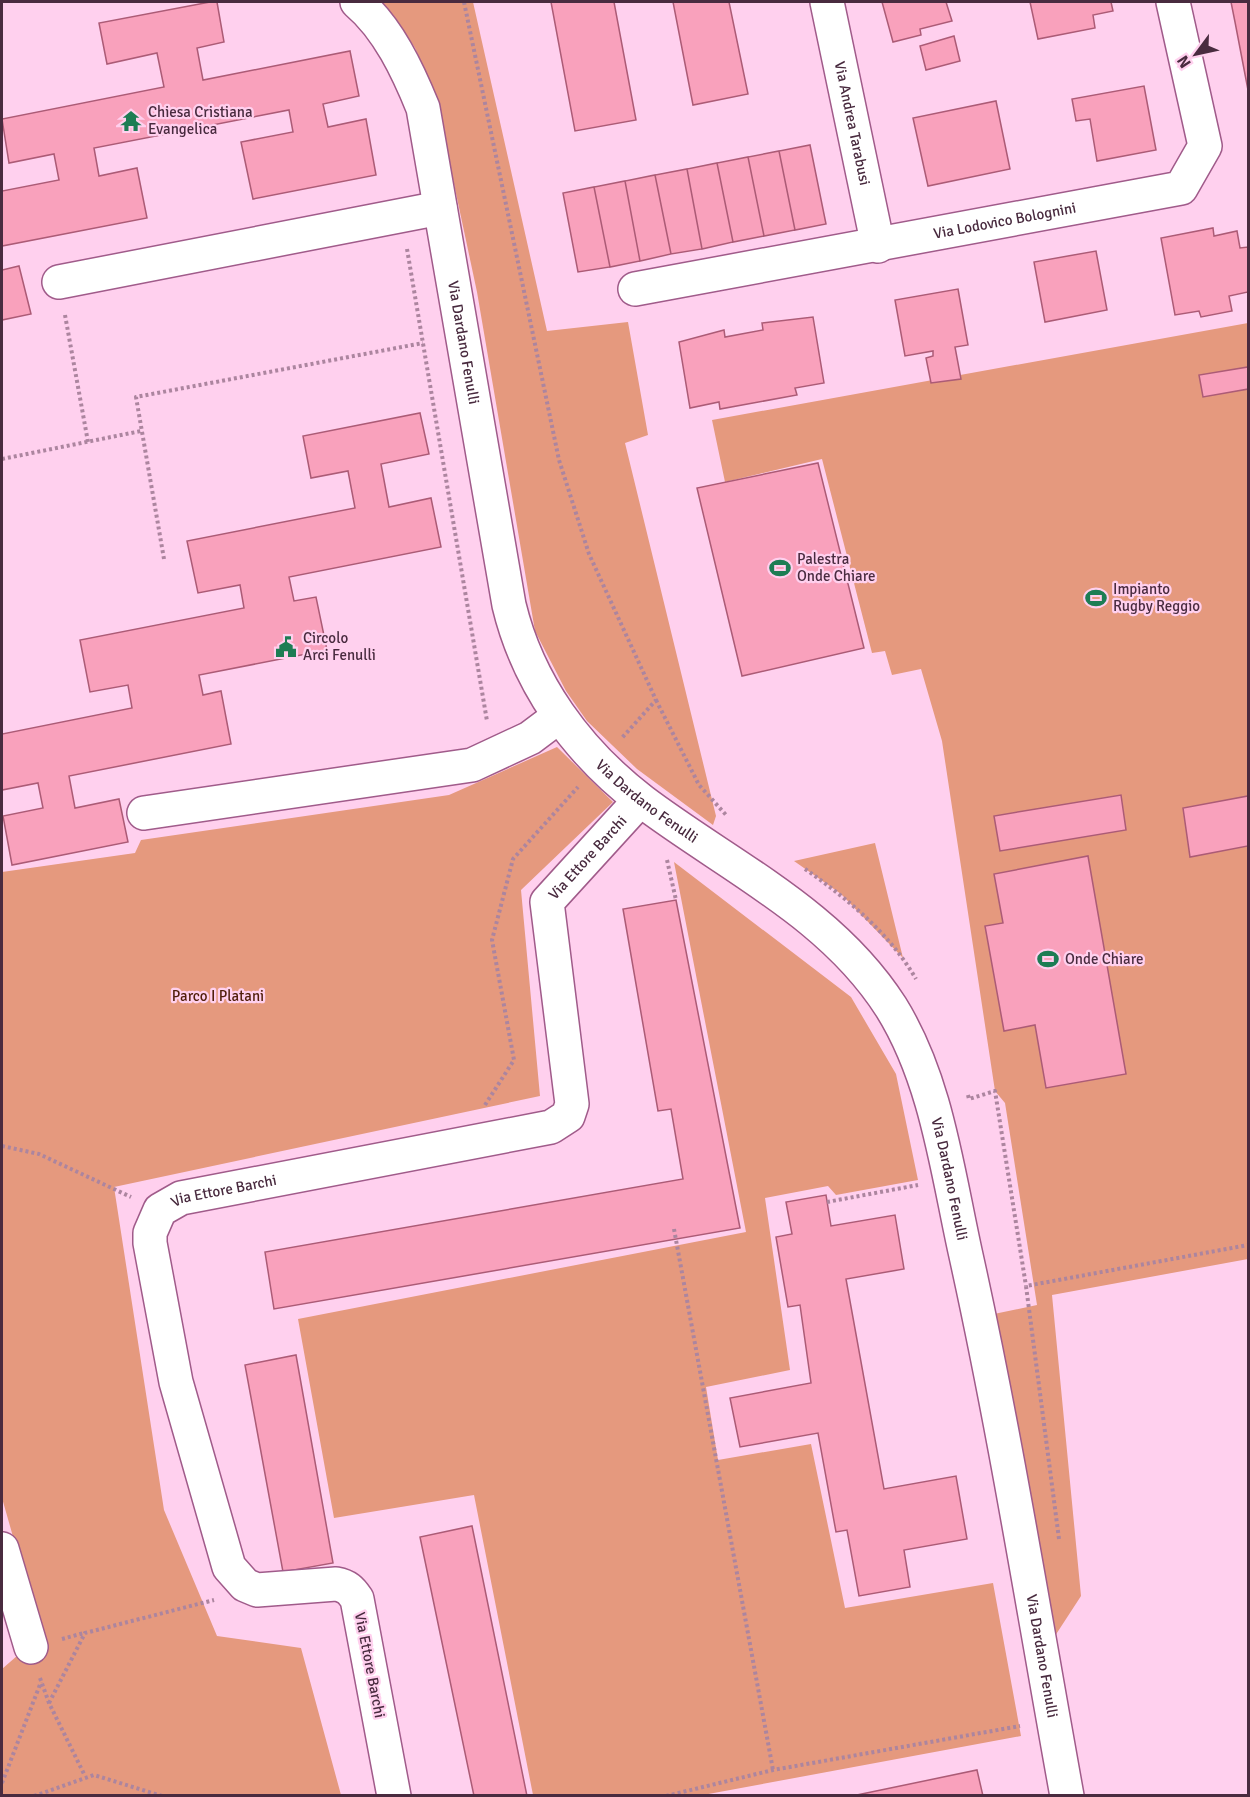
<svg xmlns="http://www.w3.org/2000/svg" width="1250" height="1797" viewBox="0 0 1250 1797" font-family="Signika,sans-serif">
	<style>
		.green { fill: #e5997e }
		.building { fill: #f9a1bc; stroke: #ac5b76; stroke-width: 1.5 }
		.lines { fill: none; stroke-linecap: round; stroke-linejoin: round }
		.minor-casing { stroke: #a05b8a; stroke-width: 36 }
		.path { stroke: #ac859f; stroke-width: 4; stroke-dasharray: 3 3; stroke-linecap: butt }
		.minor { stroke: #fff; stroke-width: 33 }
		.labels { text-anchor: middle; stroke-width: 4.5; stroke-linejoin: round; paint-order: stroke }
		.poi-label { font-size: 15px; fill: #492b3f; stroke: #ffd0ee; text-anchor: start }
		.street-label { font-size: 15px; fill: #492b3f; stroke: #ffd0ee }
		.park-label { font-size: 15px; fill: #501e0a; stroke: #ffd0ee }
	</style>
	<rect width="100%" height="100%" fill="#ffd0ee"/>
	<path class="green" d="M380 2H473L547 331 628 322 648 435 625 443 716 816 713 825 637 769 587 721 566 691 535 631 477 292 434 90 415 48 394 16Z
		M1248 323V1259L1052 1295 1081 1596 1053 1639 994 1314 1037 1305 1005 1103 995 1091 942 741 921 669 892 675 885 651 872 653 822 459 725 482 712 420Z
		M557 747 613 802 521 890 540 1096 114 1187 164 1510 217 1636 301 1648 341 1795H2V1669L41 1635 2 1498V872L135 853 141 840 449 795Z
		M875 843 903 958 841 894 794 861Z
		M674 862 851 997 896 1074 918 1180 836 1195 828 1186 765 1198 790 1370 706 1387 718 1460 811 1444 845 1608 993 1583 1021 1736 703 1795H533L474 1495 334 1518 298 1319 746 1232Z"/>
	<path class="building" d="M210 2H217L224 42 197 48 203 80 350 51 359 96 323 104 328 127 366 119 376 175 253 199 241 142 293 132 289 110 94 148 99 176 137 168 147 218 2 246V191L59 180 54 154 9 163 2 119 164 87 157 53 107 64 99 23Z
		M551 2H614L636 120 575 131Z
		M673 2H729L748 94 693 105Z
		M882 2H946L952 21 920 29 921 35 893 42Z
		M1030 2H1111L1113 11 1093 15 1095 28 1038 39Z
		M1231 2H1248V90L1235 22Z
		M954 36 960 61 926 70 920 46Z
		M1144 86 1156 150 1097 161 1090 119 1076 121 1072 99Z
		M996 101 1010 169 928 186 913 118Z
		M810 145 826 224 795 230 779 151Z
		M779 151 795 230 764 236 748 157Z
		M748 157 764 236 733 242 717 163Z
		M717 163 733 242 702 249 687 169Z
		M687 169 702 249 671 254 655 175Z
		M655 175 671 254 640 261 625 181Z
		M625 181 640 261 610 267 594 187Z
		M594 187 610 267 578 272 563 193Z
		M1213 228 1214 236 1237 231 1240 248 1248 247V292L1229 296 1232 311 1201 317 1199 311 1175 315 1161 238Z
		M1096 251 1107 310 1045 322 1034 262Z
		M19 266 31 314 2 320V270Z
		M958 289 968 345 955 347 961 379 931 383 926 358 933 356V351L905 356 895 300Z
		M813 317 824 383 795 388 797 395 720 409 719 402 690 408 679 342 724 330 725 337 763 330 762 323Z
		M1248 367V389L1203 397 1199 375Z
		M420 413 429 454 381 464 389 507 431 498 441 547 289 577 294 601 316 597 327 650 199 675 203 695 221 691 231 744 69 776 75 808 119 799 128 842 12 865 3 816 43 808 38 783 2 790V734L132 708 128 685 90 692 80 640 244 608 240 585 198 593 187 541 355 508 348 471 311 478 303 436Z
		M818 463 864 648 742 676 697 488Z
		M1121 795 1126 830 1000 851 994 816Z
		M1248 796V846L1190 857 1183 808Z
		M1088 856 1126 1074 1046 1088 1035 1025 1004 1031 985 926 1003 923 994 874Z
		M676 900 740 1228 274 1309 265 1252 683 1179 671 1109 658 1111 623 909Z
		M826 1195 831 1226 895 1215 904 1269 846 1279 884 1489 956 1476 967 1539 904 1550 910 1587 859 1596 847 1530 836 1532 818 1433 740 1447 730 1398 811 1383 800 1305 788 1307 776 1237 792 1234 786 1202Z
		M296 1355 333 1563 283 1572 245 1365Z
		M472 1526 527 1796H474L420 1537Z
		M977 1770 983 1796H852Z"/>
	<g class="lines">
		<defs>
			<g id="minor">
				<path id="s1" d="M357 2C388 28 408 71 423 108L509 605C528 684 577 751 642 801 728 866 831 913 891 1007 936 1079 947 1169 965 1251 1005 1431 1034 1614 1067 1796"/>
				<path id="s2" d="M827 2 878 246"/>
				<path d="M59 282 440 208"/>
				<path id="s3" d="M635 289 1181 188 1205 146 1173 2"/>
				<path d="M144 813 472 765 530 738 558 717"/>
				<path d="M2 1549 31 1647"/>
				<path id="s4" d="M394 1796 357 1599C351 1590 347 1586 336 1584L257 1590 245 1585 229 1567 176 1382 150 1243V1233L160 1210 181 1198 551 1127 568 1116 572 1104 547 902 640 800"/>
			</g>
		</defs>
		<use href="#minor" class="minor-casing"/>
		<path class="path" d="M464 2 559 460 589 554 656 700 621 739
			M407 249 487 721
			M65 315 88 442
			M2 459 141 431
			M164 559 136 397 423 343
			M656 700 699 785 727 816
			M667 860 676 900
			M805 869C848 899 890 934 916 979
			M968 1095 969 1099 995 1091 1026 1286
			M485 1105 514 1060 492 940 513 859 578 787
			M2 1146 39 1154 131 1197
			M827 1202 918 1185
			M674 1229 773 1770
			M1059 1539 1026 1286 1248 1245
			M62 1639 84 1633
			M40 1678 49 1703 85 1776
			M49 1703 85 1633 214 1600
			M2 1783 41 1682
			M34 1796 94 1775 162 1796
			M666 1796 773 1770 1020 1726"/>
		<use href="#minor" class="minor"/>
	</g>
	<defs>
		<symbol id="temple-bare" viewBox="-9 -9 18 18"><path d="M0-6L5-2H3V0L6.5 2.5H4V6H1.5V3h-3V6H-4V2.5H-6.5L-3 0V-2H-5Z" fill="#1d7d54" stroke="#ffd0ee" stroke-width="2.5" paint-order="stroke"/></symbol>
		<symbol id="stadium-bare" viewBox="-9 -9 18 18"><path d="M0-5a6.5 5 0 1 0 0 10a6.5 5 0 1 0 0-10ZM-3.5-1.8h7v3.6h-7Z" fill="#1d7d54" stroke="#ffd0ee" stroke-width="2.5" paint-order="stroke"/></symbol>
		<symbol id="civic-bare" viewBox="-9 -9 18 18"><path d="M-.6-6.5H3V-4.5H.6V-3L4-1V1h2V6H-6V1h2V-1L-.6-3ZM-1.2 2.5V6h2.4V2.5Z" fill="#1d7d54" stroke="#ffd0ee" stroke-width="2.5" paint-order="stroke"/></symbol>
	</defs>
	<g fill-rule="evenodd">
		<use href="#temple-bare" x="116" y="106" width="30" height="30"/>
		<use href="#stadium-bare" x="765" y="553" width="30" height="30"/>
		<use href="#stadium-bare" x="1081" y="583" width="30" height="30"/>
		<use href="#civic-bare" x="271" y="632" width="30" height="30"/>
		<use href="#stadium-bare" x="1033" y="944" width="30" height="30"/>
	</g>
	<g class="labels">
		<g class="poi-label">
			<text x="148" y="117">Chiesa Cristiana<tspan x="148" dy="17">Evangelica</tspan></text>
			<text x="797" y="564">Palestra<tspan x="797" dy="17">Onde Chiare</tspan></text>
			<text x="1113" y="594">Impianto<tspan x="1113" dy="17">Rugby Reggio</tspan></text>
			<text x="303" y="643">Circolo<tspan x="303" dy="17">Arci Fenulli</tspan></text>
			<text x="1065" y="964">Onde Chiare</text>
		</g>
		<g class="street-label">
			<text dy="5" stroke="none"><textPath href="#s2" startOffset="124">Via Andrea Tarabusi</textPath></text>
			<text dy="5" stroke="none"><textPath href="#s3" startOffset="376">Via Lodovico Bolognini</textPath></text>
			<text dy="5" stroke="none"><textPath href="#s1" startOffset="364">Via Dardano Fenulli</textPath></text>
			<text dy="5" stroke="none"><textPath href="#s1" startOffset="876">Via Dardano Fenulli</textPath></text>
			<text dy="5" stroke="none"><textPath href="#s4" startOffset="1410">Via Ettore Barchi</textPath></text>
			<text dy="5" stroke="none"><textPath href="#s1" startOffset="1380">Via Dardano Fenulli</textPath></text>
			<text dy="5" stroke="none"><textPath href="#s4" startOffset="780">Via Ettore Barchi</textPath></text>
			<text dy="5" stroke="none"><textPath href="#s1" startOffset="1866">Via Dardano Fenulli</textPath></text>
			<text transform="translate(370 1665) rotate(79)" y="5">Via Ettore Barchi</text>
		</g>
		<g class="park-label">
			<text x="218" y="1001">Parco I Platani</text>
		</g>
	</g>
	<rect width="1250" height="1797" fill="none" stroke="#492b3f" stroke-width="6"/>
	<g transform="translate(1196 54) rotate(237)" stroke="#ffd0ee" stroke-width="4.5" paint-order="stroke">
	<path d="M0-4.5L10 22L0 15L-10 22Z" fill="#492b3f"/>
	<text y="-9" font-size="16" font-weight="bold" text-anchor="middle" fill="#492b3f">N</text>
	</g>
</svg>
